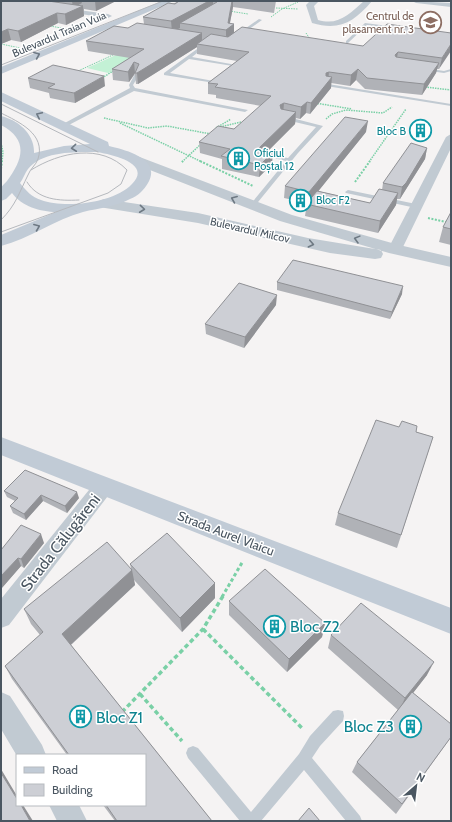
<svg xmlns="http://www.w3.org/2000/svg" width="452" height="822" viewBox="0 0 452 822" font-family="Cabin,sans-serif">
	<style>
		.green { fill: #c3f1d5 }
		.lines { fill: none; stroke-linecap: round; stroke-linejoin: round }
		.path-far4 { stroke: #7ad0a6; stroke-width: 1; stroke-dasharray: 1.5 1; stroke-linecap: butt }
		.path-far3 { stroke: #7ad0a6; stroke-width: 1.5; stroke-dasharray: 1.5 1; stroke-linecap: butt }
		.path-far2 { stroke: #7ad0a6; stroke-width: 2; stroke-dasharray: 2 1.5; stroke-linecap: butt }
		.path-far1 { stroke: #7ad0a6; stroke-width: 3; stroke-dasharray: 3.5 2.5; stroke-linecap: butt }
		.path { stroke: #7ad0a6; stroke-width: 3.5; stroke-dasharray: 4.5 3; stroke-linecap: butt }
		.service { fill: #c1cad2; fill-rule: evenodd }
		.minor { fill: #c1cad2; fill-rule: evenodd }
		.tertiary { fill: #c1cad2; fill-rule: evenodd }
		.secondary { fill: #c1cbd6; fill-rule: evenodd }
		.tram { stroke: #b5b8bd; stroke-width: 1 }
		.wall { fill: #b0b2b7 }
		.shaded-wall { fill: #909195 }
		.building { fill: #cdcfd5; stroke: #909195 }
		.oneway { stroke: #6e7984 }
		.oneway2 { stroke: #6e7983 }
		.labels { text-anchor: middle; stroke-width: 3; stroke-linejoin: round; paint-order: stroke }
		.far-education-label { font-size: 11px; fill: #785e54; stroke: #fff; text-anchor: end }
		.far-street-label { font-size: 11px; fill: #4a5661; stroke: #fff }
		.far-culture-label { font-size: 11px; fill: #0d838f; stroke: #fff; text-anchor: start }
		.street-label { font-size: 13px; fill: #4a5661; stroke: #fff }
		.near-street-label { font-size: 16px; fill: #4a5661; stroke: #fff }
		.near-culture-label { font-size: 16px; fill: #0d838f; stroke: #fff; text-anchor: start }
	</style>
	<rect width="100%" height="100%" fill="#f5f3f3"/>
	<path class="green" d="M127 50 143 53 108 73 87 68Z"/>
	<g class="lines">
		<path class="path-far4" d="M276 8 298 9
			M229 11 248 14
			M271 17 282 9 298 2
			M50 26 67 29
			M306 33 310 39
			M1 44 20 48
			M78 71 115 54
			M112 72 113 71"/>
		<path class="path-far3" d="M102 78 113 71
			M425 87 451 90
			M315 103 352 109
			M104 118 148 128 167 126 211 134
			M326 119 332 114 346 110 383 113 392 107
			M120 123 202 162
			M220 127 241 122
			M216 128 231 119
			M1 143 3 152 2 162
			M182 162 202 143
			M369 162 406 109"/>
		<path class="path-far2" d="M200 161 253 186
			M182 162 183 161
			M1 169 2 161
			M355 182 370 161
			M428 218 451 223"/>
		<path class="path-far1" d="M222 597 243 561"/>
		<path class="path" d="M203 629 303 729
			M140 694 182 741
			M122 712 203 629 223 596"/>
		<path class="service" d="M259 19 262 20 241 35H239V33Z
			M365 23 396 27 398 28 396 29 367 25 348 43H346V41Z
			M204 44 207 45 192 57 231 64 233 66 189 59 170 73 219 82 221 83V84L164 75V73Z
			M425 68 444 71 451 69V71L444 73 423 70Z
			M135 74 139 75 133 85 135 88 248 110 245 112 134 91 65 127H61V125L130 88 129 85Z
			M328 84 451 104V106L326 86V85Z
			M284 116 323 126 298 153 254 207H250V205L286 161 266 156V154L288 158 316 127 282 119 281 118Z
			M348 190 416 204 419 206 416 208 346 193 345 192Z
			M338 710 343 711 344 716 343 721 320 746 312 758 360 816 362 821H346L304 770 261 821H240L188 758 186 753 188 748 193 746 198 748 251 812 299 754 310 736 333 711Z"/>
		<path class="minor" d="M310 1H319L314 6 318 20C339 26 349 14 364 1H372C354 22 340 31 312 23L306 5Z
			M412 1 451 3V7L416 3Z
			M57 7 108 14 112 16 108 18 60 11 56 9Z
			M451 134V148L402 249 400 252H390L388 249 446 137Z
			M104 478 111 480 114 486 111 492 9 625 1 628V599L97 480Z
			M1 692 10 696 42 745 46 755 17 756 1 729Z
			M49 805H79L87 821H57Z"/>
		<path class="tertiary" d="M137 156 292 215 399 245 451 257V267L389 253 280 221 132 163 130 160 132 157Z
			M104 199 198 213 308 238 375 249 381 250 383 254 381 258 375 259 330 253 198 223 99 207 96 204 99 201Z"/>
		<path class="secondary" d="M162 1H174L1 74V67Z
			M1 92 108 142 109 146C126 150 162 159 148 183 144 190 138 196 130 199 115 207 99 208 83 212 56 219 29 239 1 246V235L56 212C41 212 21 206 12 193L6 199 1 201C1 197 0 191 1 188 2 186 5 183 7 181 23 159 29 140 1 125V116C18 120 35 134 34 153L64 146 90 144 1 101ZM96 152C110 154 153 163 132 184 114 203 65 209 41 200 32 197 26 191 20 183 23 179 25 173 28 169 42 151 76 152 96 152Z
			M1 437 451 608V634L1 455Z"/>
		<path class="tram" d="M1 65 163 1
			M1 104 98 152
			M1 113C19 122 46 134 38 159 36 165 30 169 28 175 19 193 16 205 1 220
			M27 182C38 200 59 201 79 200
			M1 232 108 193 121 184 127 170C101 143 60 152 31 170"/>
	</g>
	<path class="wall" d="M1 1H116L96 11 84 9V16L66 25 58 23 21 42 11 40 1 44Z
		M179 1H276L274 13 233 7 230 23 234 32 363 46 451 33 439 69H437L436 73 422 95 365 89 356 80 350 86 331 83V88L310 114 306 113 300 119 296 118 295 124 268 151 272 164 259 177 222 169V159L200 153 199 142 234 129 261 106 216 98V95L208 94V83L237 61 197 54V47L138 84H136L135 74 129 82 113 80 112 69 130 58 88 51 86 41 128 28 144 24 143 17Z
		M28 78 105 86 75 103 50 98 49 93 30 88Z
		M366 132 318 191 370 203 382 190 383 183 427 148 425 159 403 194 400 199H397L396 205 378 233 305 216 307 203 284 198 285 186Z
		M451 212V245L439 242 443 227Z
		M277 282 402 294 390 319 277 290Z
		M276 305 244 348 206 334 205 324Z
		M416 432 433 437 397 548 335 525 338 513Z
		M4 491 79 498 67 513 43 501 26 520 13 513 10 506 15 501 7 497Z
		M44 543 24 568 21 566 1 589V550Z
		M130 564 215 583V598L182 632 134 580 135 585 71 645 212 821H115L103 805H145V755H67L12 679 5 666 40 635 31 624 24 609 131 568Z
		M229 601 325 623 322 637 287 672 229 615Z
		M331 635 427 675 413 693 451 737 396 814 352 772 357 762 398 710 328 648Z"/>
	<path class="shaded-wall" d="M72 1H81L82 3 73 8Z
		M95 1H116L96 11Z
		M209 1H213V10L180 23V28L172 32 171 21Z
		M232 1H233V7L229 27 234 24V35L226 41V30L228 23Z
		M83 6 84 16 66 25 65 14Z
		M57 13 58 23 21 42 18 31Z
		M8 29 11 40 1 44V32Z
		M202 33V43L197 44V47L138 84 137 73Z
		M451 44V51L439 69 442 58Z
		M398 52 396 63 395 55Z
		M134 62 135 73 129 82 128 72Z
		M439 63 436 73 422 95 424 84Z
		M358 69 356 80 350 86 351 75Z
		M329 72 328 82 332 77 331 88 310 114 311 103 326 73Z
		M104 76 105 86 75 103 74 93Z
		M307 102 306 113 300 119 301 107Z
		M284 103 283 115 280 105Z
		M296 112 295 124 258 161V149Z
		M368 121 366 132 308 204 309 192Z
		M427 148 425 159 403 194 400 199 402 187Z
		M273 152 272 164 259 177 260 165Z
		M398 193 396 205 378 233 380 221Z
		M403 286 402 294 390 319 392 312Z
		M277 295 276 305 244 348 245 337Z
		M77 492 79 498 67 513 65 506Z
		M41 495 43 501 26 520 24 514Z
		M41 534 44 543 24 568 21 559Z
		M18 558 21 566 1 589V576Z
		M132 570 135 585 67 648 62 634Z
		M215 583V598L182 632 180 618Z
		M325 623 322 637 287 672 289 659Z
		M434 662 427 675 399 711 405 698Z
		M1 769 17 796V799L1 773Z
		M21 805H23L33 821H30Z"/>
	<path class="building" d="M1 1H48L83 6 65 14 57 13 18 31 8 29 1 32Z
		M179 1H209L171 21 143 17 168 3 175 4Z
		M217 1H232L228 23 234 24 226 30 180 23 217 2Z
		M137 23 202 33 137 73H135L139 64 134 62 128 72 112 69 144 49 86 41 114 26 128 28Z
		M387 24 451 33V44L442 58 398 52 395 55 396 57 439 63 424 84 367 78 358 69 351 75 329 72 326 73V76L332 77 311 103 307 102 301 107 284 103 280 105 281 109 296 112 258 149 273 152 260 165 221 156 230 149 199 142 218 126 234 129 271 96 215 87 218 84 208 83 249 52 197 44 211 34 228 37 242 27 363 46Z
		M53 65 104 76 74 93 48 88 55 84 28 78Z
		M345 117 368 121 309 192 285 186Z
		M411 143 427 148 406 183 402 187 383 183Z
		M379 189 398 193 380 221 306 204 317 191 370 203Z
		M451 212V229L443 227Z
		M293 260 403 286 392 312 277 282Z
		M239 283 277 295 245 337 205 324Z
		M376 420 399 427 402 421 417 426 416 432 433 437 401 535 338 513Z
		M25 470 77 492 65 506 41 495 24 514 10 506 18 498 4 491Z
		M21 525 41 534 21 559 18 558 1 576V550Z
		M167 533 215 583 180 618 130 564Z
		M107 542 132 570 62 634 212 821H117L106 805H145V755H69L5 666 43 632 24 609Z
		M265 569 325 623 289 659 229 601Z
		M361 603 434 662 405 698 331 635Z
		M412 692 451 724V737L402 804 357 762Z
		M1 773 17 799V805H21L30 821H1Z
		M309 808 320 821H298Z"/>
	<defs><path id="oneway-chevron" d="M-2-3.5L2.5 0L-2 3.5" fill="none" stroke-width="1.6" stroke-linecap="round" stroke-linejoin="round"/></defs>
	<g class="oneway">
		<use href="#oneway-chevron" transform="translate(37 55) rotate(-23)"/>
		<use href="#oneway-chevron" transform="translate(39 115) rotate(-155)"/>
		<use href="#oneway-chevron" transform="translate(74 148) rotate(174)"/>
		<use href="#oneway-chevron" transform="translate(37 227) rotate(-22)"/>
	</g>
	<g class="oneway2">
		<use href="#oneway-chevron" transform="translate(234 199) rotate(-158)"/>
		<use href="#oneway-chevron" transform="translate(142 209) rotate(6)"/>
		<use href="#oneway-chevron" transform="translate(357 239) rotate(-165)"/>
		<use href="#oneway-chevron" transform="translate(311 244) rotate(12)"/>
	</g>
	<defs>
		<symbol id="school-ring" viewBox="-11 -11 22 22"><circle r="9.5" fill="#fff" stroke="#8d6e63" stroke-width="1.5"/><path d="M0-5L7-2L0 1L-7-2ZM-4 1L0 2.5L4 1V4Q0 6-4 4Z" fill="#8d6e63"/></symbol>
		<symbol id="building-ring" viewBox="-11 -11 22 22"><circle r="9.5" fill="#fff" stroke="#0f9aa8" stroke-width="1.5"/><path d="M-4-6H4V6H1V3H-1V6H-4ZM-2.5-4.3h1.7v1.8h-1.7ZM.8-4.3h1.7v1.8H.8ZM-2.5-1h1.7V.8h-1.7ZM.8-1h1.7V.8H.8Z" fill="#0f9aa8"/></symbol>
	</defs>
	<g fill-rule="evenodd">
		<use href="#school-ring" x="418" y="10" width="25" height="25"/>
		<use href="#building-ring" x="408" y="118" width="25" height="25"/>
		<use href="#building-ring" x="226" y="146" width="25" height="25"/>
		<use href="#building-ring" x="288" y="188" width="25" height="25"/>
		<use href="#building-ring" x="262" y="614" width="25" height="25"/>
		<use href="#building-ring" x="68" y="704" width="25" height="25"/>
		<use href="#building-ring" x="398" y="714" width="25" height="25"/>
	</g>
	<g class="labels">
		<g class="far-education-label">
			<text x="414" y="20">Centrul de<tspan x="414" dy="13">plasament nr. 3</tspan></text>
		</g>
		<g class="far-street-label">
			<text transform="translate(59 34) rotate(-23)" y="4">Bulevardul Traian Vuia</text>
			<text transform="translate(250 230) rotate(13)" y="4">Bulevardul Milcov</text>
		</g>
		<g class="far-culture-label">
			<text x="406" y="135" text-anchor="end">Bloc B</text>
			<text x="254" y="157">Oficiul<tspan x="254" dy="13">Poștal 12</tspan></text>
			<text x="316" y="204">Bloc F2</text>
		</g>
		<g class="street-label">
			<text transform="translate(226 533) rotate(21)" y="5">Strada Aurel Vlaicu</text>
		</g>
		<g class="near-street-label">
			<text transform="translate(60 542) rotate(-52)" y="6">Strada Călugăreni</text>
		</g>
		<g class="near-culture-label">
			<text x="290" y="632">Bloc Z2</text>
			<text x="96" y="723">Bloc Z1</text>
			<text x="394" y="732" text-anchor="end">Bloc Z3</text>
		</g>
	</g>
	<rect width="452" height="822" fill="none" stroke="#4a5661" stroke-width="4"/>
	<rect x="16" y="754" width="130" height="52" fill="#ffffff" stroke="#b7bbc0"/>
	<rect x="24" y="767" width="20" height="6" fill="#c1cbd6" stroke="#b7bbc0"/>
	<text x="52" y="774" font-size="12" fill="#4a5661">Road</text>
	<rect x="24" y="784" width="20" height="12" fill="#cdcfd5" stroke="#b7bbc0"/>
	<text x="52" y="794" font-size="12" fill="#4a5661">Building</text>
	<g transform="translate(416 786) rotate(28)" stroke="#ffffff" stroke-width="3" paint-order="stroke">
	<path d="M0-3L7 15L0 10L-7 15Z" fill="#4a5661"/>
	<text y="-6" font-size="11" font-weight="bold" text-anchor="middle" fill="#4a5661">N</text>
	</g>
</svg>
